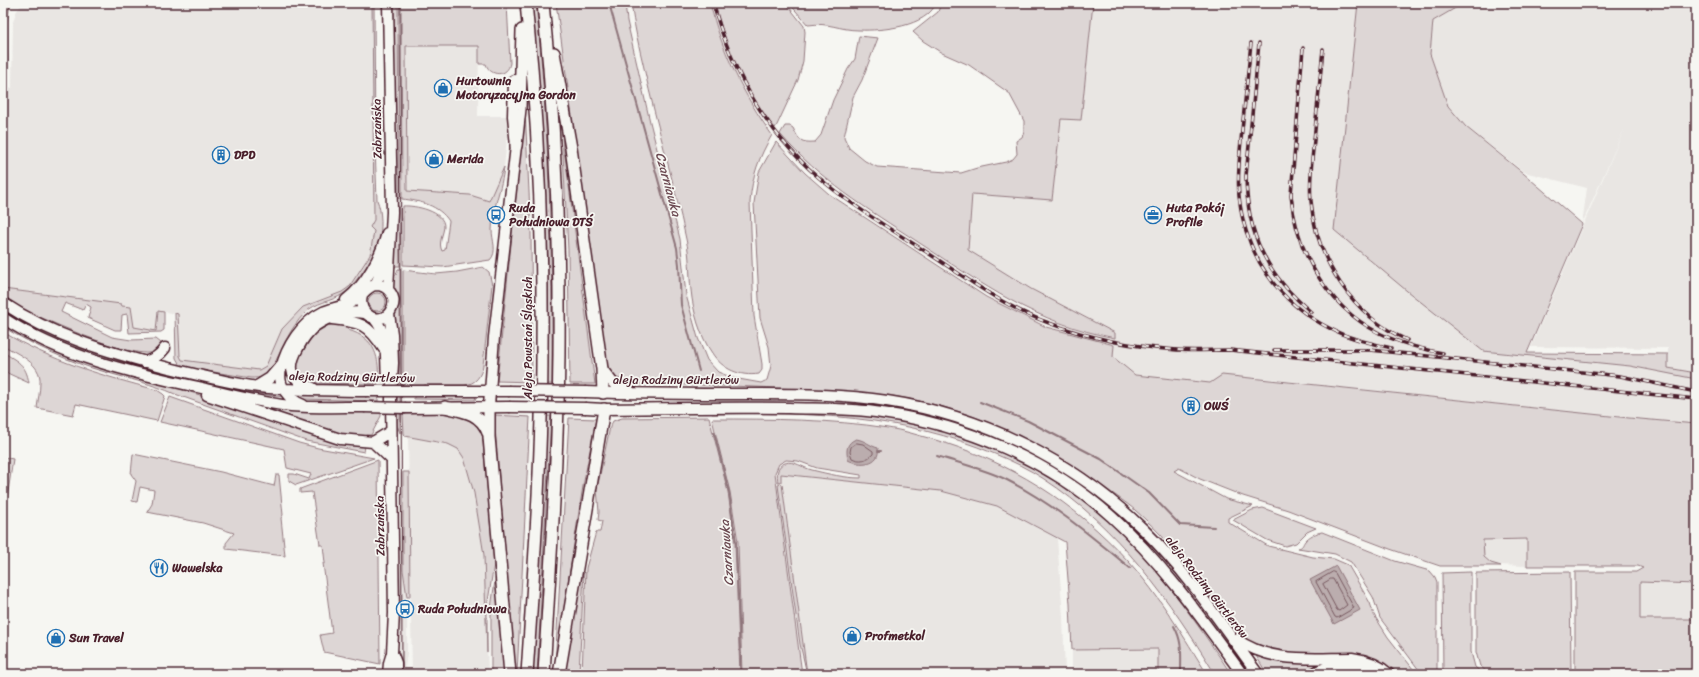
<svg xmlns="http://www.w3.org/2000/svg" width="1699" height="677" viewBox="0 0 1699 677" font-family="Sriracha,sans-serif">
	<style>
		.built { fill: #e9e6e3 }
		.green { fill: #ddd6d5; stroke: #947a80 }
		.water { fill: #bbadae; stroke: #8e747a }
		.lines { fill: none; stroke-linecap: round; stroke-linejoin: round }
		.shore { stroke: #77585f; stroke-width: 1 }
		.stream { stroke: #8e747a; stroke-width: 2 }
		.secondary-casing { stroke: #4a1f2b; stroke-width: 13 }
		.primary-casing { stroke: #4a1f2b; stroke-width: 14 }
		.secondary { stroke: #f6f6f2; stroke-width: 10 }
		.primary { stroke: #f6f6f2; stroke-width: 11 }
		.tram { stroke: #4a1f2b; stroke-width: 1 }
		.rail-casing { stroke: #4a1f2b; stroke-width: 3.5 }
		.rail { stroke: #f6f6f2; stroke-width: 2; stroke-dasharray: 6; stroke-linecap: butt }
		.secondary-bridge-casing { stroke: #4a1f2b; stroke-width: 13; stroke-linecap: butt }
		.secondary-bridge { stroke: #f6f6f2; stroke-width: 10 }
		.labels { text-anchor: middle; stroke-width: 3.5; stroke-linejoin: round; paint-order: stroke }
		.poi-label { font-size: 12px; font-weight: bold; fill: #4a1f2b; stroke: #f6f6f2; text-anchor: start }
		.street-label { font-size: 12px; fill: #4a1f2b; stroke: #f6f6f2 }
		.water-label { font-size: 13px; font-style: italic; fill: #6c4a52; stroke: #f6f6f2 }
	</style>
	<rect width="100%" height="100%" fill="#f6f6f2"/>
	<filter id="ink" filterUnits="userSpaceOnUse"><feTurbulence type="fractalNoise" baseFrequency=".025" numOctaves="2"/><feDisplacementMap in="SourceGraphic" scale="8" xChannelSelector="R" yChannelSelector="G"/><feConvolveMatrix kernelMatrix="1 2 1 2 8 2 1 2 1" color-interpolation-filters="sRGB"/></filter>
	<g filter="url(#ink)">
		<path class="built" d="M23 3H372L374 220 370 227 374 231 370 255 349 287 342 292 303 307 282 329 266 366 259 370 182 360 180 356 178 314 158 311 156 331 134 327 131 307 3 289V85L12 88 13 22 16 12Z
			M398 3H401L404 433H400Z
			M1093 3H1358L1334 230 1483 351 1630 366 1696 379V424L1629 418 1256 378 1210 383 1135 375 1113 357 1115 333 1031 289 968 250 972 194 1052 200 1061 118 1081 120Z
			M1464 3H1696V373L1668 368V348L1531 347 1625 127 1582 224 1587 188 1524 172 1466 127 1448 106 1430 54 1433 21Z
			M406 46H479L478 116H508L509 118 504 167 489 201 470 195 407 191Z
			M408 437 448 443 458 449 464 458 474 493 484 555 488 674H412Z
			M400 473H403V570L407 594V653L404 674H400Z
			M780 474 941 491 997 506 1057 538 1063 617 1065 674H807Z
			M1527 539V566L1495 565 1484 557 1483 540Z
			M1640 582 1696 584V619H1640Z
			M1158 649V674H1072V650Z"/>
		<path class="green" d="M3 3H10L7 22 8 77 6 85H3Z
			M372 3H374L375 147 377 200C382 211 382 230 379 242 376 254 353 288 343 294 331 302 315 302 305 313 289 329 281 351 271 371 265 377 260 378 252 378L188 368 180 365 176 358 175 313 178 314 180 356 182 360 259 370 266 366 282 329 303 307 342 292 349 287 370 255 374 231 370 227 374 220Z
			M394 3H398L399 199 395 194Z
			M401 3H507L510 63C508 77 490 77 486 64H479V46H406L407 191 470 195 489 201 504 167C502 189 492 208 492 230 492 240 498 252 490 260L443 267 403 265V206C414 205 445 211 444 227 443 235 438 243 442 251L445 250 449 221C438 205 421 201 402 199Z
			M532 3H536C549 130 553 257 552 384H547C552 257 544 130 532 3Z
			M556 3H625L627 21 650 122 680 239 686 295 698 338 707 360 718 372 733 378 761 383 767 380 771 366 769 347 760 318 754 203 759 172 776 142 805 173 829 194 986 297 1046 327 1114 345 1113 357 1135 375 1210 383 1222 375 1629 418 1696 424V584L1640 582V619H1696V673H1575V572H1636L1643 568 1638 566H1527V539L1483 540 1484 557 1491 563 1501 566H1440L1390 549 1288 510 1243 496 1200 479 1179 468 1174 471 1226 499 1253 506 1228 518V522L1268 546 1313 557 1334 559 1348 565 1370 603 1374 615 1388 637 1417 674H1395C1366 637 1307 663 1267 651 1260 649 1251 643 1244 639 1227 626 1213 598 1200 581 1181 556 1159 531 1135 510 1126 502 1114 495 1104 487 1044 444 977 411 904 398 874 392 843 392 813 390 753 386 692 385 631 384L619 382 608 371Z
			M631 3H710C721 50 744 96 772 135 759 157 752 176 750 202L754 316 762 364V370L759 374C740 377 722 369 712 353 700 336 693 311 691 290 689 273 690 256 686 239 674 182 657 126 644 68 639 47 634 25 631 3Z
			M715 3H783L789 7 804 26 805 32 803 61 798 80 777 125 775 128C745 94 725 47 715 3Z
			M789 3H936C927 27 881 31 859 30 839 30 829 22 808 25Z
			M941 3H1093L1081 120 1061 119 1052 200 972 194 968 250 1031 289 1115 333V338C1035 323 984 285 918 242 866 208 821 181 780 134L785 126H790L793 128C799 140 800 143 815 142L821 135 833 100 848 69 855 59 859 36 878 38 862 80 853 97 844 137 849 148 865 161 877 167 961 173 977 168 1006 162 1013 159 1017 154 1016 141 1022 137 1024 132V121L1009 93 969 65 942 53 923 41 913 32 938 12Z
			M1358 3H1464L1433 21 1430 54 1448 106 1466 127 1523 173 1582 224 1527 353 1668 354V368L1696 373V379L1630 366 1483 351 1407 291 1334 230Z
			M525 108 531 234 532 382 497 381Z
			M562 133 595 384H570L568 250Z
			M399 206 400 266H396L394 269H393L397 207Z
			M483 267 489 272 492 285 483 365C481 376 476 384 464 385H403V270L436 274 457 272Z
			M398 269H400V433L397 425 396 352 392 284V275H396Z
			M3 289 121 304 122 306 131 307 134 327 156 331 158 311 164 312V330L161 332 129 333 127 314 122 315 121 330H115L88 318 91 307 86 304 83 310 65 303 61 312 112 337 131 340 156 339 161 343V346C160 348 159 350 157 351 137 364 32 313 9 303L3 299Z
			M368 302a9 9 0 1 1 18 0a9 9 0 1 1-18 0Z
			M3 308C29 324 56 339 85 349 148 371 216 380 281 393L284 397 233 391 132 368 86 354 50 340 3 313Z
			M3 323 174 387 365 446 364 452 306 441 175 394C153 384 129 379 105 372 69 362 35 346 3 327Z
			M342 324V326L348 327V330C376 338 380 358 378 384L310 383 300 376 297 370 298 359 314 334 329 325Z
			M3 332C51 361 103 376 157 390L163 394 165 396 157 421 76 404 73 415 37 408C38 400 40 391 40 383 42 363 17 354 3 345Z
			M3 352C18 362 26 364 29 383L3 371Z
			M292 394 378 396V401L302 399Z
			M414 395 476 396 475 400 414 399Z
			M170 397 299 443 318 448 374 458 296 485 289 481V474H294L309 479 311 474 287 468 284 449 160 422Z
			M260 407 309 411 381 412V416L371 435H366L365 437 338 434Z
			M711 411C750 411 788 411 827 413 845 414 864 414 882 417 985 434 1083 483 1150 563 1179 598 1206 636 1231 674H1215C1170 600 1117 526 1044 479 1029 469 1012 461 995 454 904 415 809 412 712 414Z
			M403 414C430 414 466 406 482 432L494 564 487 607V653L484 555 474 493 464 458 458 449 448 444 405 436 404 433Z
			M494 415 530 417 517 674H515Z
			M547 416H551L537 674H533Z
			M709 417 728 492 735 543 740 674H582L586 568 596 532H600L602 521 598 520 599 512 597 489 610 427 613 421 622 418Z
			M569 418 596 419 583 486 555 666Z
			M712 419C771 419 830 419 888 428 902 430 917 435 932 439 1010 461 1074 502 1129 562 1159 595 1184 637 1207 674H1158V649L1072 650 1070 604 1065 542 997 506 941 491 781 474V482H778C777 475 776 466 785 463 794 460 803 468 812 470 828 474 845 478 861 478V475L817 468 798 461 786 460 779 464 775 473 802 674H742L738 542 730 492Z
			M133 454 221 472 274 486 276 475H279L283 515 281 518 285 556 226 549V543L234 533 203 523 147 512 152 504 154 490 140 487 137 502 132 501 136 481 131 474Z
			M3 457 13 459 5 512H3Z
			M378 460 380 664 324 652 320 635 332 633 323 563H325L323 545H320L312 492 300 493V489Z
			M403 472H409L410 597H407L403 570Z
			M782 484 807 674 800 644 778 485Z
			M1263 508 1316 528 1307 532 1296 543 1285 546 1267 540 1233 520 1252 510Z
			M1322 532 1395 561 1430 571 1435 577 1437 582V674H1422L1380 618 1373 597 1351 562 1335 554 1298 548C1303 547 1302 545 1305 541 1309 536 1316 533 1322 532Z
			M497 567 506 674H491V608Z
			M584 572 579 674H565L580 583Z
			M1471 572V652L1475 667 1483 674H1443L1442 573Z
			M1570 572 1571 672 1488 673 1480 666 1476 652V573Z
			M1255 654C1288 669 1326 657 1361 663L1372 666 1384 674H1380L1371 668 1361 665 1338 664 1321 666 1307 674H1267Z"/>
		<path class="water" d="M856 439C865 440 870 446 878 448 881 465 859 466 848 460 846 450 846 443 856 439Z
			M1336 566 1360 610 1334 624 1310 580Z"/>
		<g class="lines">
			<path class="shore" d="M857 443 863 444 873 451V454C867 460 860 462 852 458L850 452 851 447Z
				M1333 572 1335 573 1354 608 1337 618 1335 617 1316 582Z
				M1331 579H1333L1347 605 1339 611 1337 610 1323 584Z"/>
			<path class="stream" d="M609 3 677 248 679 265 681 305 699 371
				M980 402 1028 421 1101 459 1149 493 1180 525 1214 527
				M714 432 729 492 736 542 741 674
				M878 451H881
				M937 456C959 463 987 470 1007 480 1052 503 1091 536 1130 568
				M1174 626C1183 642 1181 655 1181 673"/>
			<defs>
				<path id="secondary" d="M375 285 388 257
					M388 289 392 212 388 3
					M346 300C366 285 381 256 387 233
					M3 303C54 337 111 353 169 368 199 375 229 383 259 387 294 391 330 390 365 391
					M3 318C62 357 133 373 202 388 231 395 261 403 291 406 315 408 340 407 364 407
					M374 318C389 336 385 355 387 377
					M332 319C361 322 368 324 384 349
					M144 362C154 359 159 356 165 348
					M602 369 613 383 630 391
					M257 386 270 378 282 364
					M313 388C290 380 287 368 298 348 302 340 308 332 315 326 329 316 348 310 365 313
					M426 391H508
					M586 392C643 394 701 394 758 394 800 394 844 394 887 401 984 416 1074 461 1144 530 1188 573 1222 625 1258 674
					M207 395 340 439 373 442 391 459
					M303 405C288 399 277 386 281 369 286 347 302 322 323 312 333 308 345 306 354 301 363 296 366 286 376 285 388 285 397 297 392 308 384 328 356 317 362 295
					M489 406 494 337 516 146 513 116 514 80
					M406 408 509 407
					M586 408 604 409C665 408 727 407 789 408 820 409 852 408 882 413 966 425 1049 460 1112 517 1163 563 1202 619 1242 674
					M373 442 391 431
					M1236 639C1272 664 1311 658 1352 658 1367 660 1378 664 1389 674
					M393 655 396 663V674
					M388 674 389 663 392 653 394 613 391 399 393 363 392 334 389 314
					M1313 674C1328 662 1358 666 1374 674"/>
				<path id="primary" d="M526 3C538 118 543 234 542 350 542 458 534 566 527 674
					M543 3C555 119 560 237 559 354 558 460 550 567 544 674
					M554 53 571 148 602 369 603 393
					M516 146 520 109 522 30
					M489 406V437L510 674
					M445 407C463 411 481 413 488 433
					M559 674 604 409"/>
			</defs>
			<use href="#secondary" class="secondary-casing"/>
			<use href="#primary" class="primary-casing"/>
			<use href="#secondary" class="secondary"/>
			<use href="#primary" class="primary"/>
			<path class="tram" d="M400 3 402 674"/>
			<defs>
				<path id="rail" d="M713 3C732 75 771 140 829 186 861 212 897 233 931 255 969 280 1006 308 1049 323 1089 338 1135 347 1177 350 1194 351 1212 350 1230 350L1696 399
					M1251 43C1248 72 1245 101 1242 130 1240 152 1237 174 1239 196 1245 255 1278 303 1331 329 1350 339 1371 343 1391 348
					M1259 43 1246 176C1247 235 1266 274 1311 312
					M1303 48 1291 195C1296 256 1332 314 1390 338 1407 345 1425 350 1443 353
					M1323 49C1320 79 1317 109 1314 140 1312 160 1309 181 1311 201 1316 260 1353 316 1407 340
					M1274 350H1370L1620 376 1696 392"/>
			</defs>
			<use href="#rail" class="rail-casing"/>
			<use href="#rail" class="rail"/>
			<defs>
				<path id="secondary-bridge" d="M365 391H426
					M508 391 586 392
					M364 407 406 408
					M509 407 586 408"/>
			</defs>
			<use href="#secondary-bridge" class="secondary-bridge-casing"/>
			<use href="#secondary-bridge" class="secondary-bridge"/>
		</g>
	</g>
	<defs>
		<symbol id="shop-ring" viewBox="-11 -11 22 22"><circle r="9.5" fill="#f6f6f2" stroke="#1f6fb2" stroke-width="1.5"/><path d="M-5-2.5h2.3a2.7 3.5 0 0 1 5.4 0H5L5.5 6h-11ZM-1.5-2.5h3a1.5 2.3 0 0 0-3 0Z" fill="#1f6fb2"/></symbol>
		<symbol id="building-ring" viewBox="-11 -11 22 22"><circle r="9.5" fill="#f6f6f2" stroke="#1f6fb2" stroke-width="1.5"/><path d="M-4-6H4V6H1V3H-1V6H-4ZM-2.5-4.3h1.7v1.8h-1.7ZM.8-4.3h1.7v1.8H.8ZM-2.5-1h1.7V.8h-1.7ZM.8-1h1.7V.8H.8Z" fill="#1f6fb2"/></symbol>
		<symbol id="bus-ring" viewBox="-11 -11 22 22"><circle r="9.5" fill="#f6f6f2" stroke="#1f6fb2" stroke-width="1.5"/><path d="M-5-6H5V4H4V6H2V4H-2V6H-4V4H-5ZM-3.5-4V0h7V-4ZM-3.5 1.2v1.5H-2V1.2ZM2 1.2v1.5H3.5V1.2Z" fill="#1f6fb2"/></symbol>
		<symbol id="office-ring" viewBox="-11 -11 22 22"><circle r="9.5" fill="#f6f6f2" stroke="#1f6fb2" stroke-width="1.5"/><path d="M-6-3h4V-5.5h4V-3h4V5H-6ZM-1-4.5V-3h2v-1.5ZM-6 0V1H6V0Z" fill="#1f6fb2"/></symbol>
		<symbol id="restaurant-ring" viewBox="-11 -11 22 22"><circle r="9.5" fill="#f6f6f2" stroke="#1f6fb2" stroke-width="1.5"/><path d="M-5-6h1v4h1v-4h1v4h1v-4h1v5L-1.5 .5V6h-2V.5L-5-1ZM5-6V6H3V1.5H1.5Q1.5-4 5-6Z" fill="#1f6fb2"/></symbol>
	</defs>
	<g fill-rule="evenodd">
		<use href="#shop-ring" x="433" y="78" width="20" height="20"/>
		<use href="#building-ring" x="211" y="145" width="20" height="20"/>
		<use href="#shop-ring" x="424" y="149" width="20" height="20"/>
		<use href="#bus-ring" x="486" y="205" width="20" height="20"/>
		<use href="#office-ring" x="1143" y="205" width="20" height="20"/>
		<use href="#building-ring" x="1181" y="396" width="20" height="20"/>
		<use href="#restaurant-ring" x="149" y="558" width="20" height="20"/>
		<use href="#bus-ring" x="395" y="599" width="20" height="20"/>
		<use href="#shop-ring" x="842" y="626" width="20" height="20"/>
		<use href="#shop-ring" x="46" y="628" width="20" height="20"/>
	</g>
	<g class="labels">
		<g class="poi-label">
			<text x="456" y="85">Hurtownia<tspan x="456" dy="14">Motoryzacyjna Gordon</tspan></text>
			<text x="234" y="159">DPD</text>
			<text x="447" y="163">Merida</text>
			<text x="509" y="212">Ruda<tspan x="509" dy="14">Południowa DTŚ</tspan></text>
			<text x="1166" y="212">Huta Pokój<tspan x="1166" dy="14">Profile</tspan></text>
			<text x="1204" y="410">OWŚ</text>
			<text x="172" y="572">Wawelska</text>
			<text x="418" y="613">Ruda Południowa</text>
			<text x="865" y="640">Profmetkol</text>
			<text x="69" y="642">Sun Travel</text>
		</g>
		<g class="street-label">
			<text transform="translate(377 129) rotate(-91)" y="4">Zabrzańska</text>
			<text transform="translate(528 338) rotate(-90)" y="4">Aleja Powstań Śląskich</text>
			<text transform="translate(352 377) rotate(1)" y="4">aleja Rodziny Gürtlerów</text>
			<text x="676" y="384">aleja Rodziny Gürtlerów</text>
			<text transform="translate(380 526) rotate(-91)" y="4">Zabrzańska</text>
			<text transform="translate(1207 587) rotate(52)" y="4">aleja Rodziny Gürtlerów</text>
		</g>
		<g class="water-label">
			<text transform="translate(669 184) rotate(75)" y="5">Czarniawka</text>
			<text transform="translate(726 553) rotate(-94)" y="5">Czarniawka</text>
		</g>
	</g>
	<rect width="1699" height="677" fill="none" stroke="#f6f6f2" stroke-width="16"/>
	<rect x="8" y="8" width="1683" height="661" fill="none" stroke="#4a1f2b" stroke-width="1.5" filter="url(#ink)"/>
</svg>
